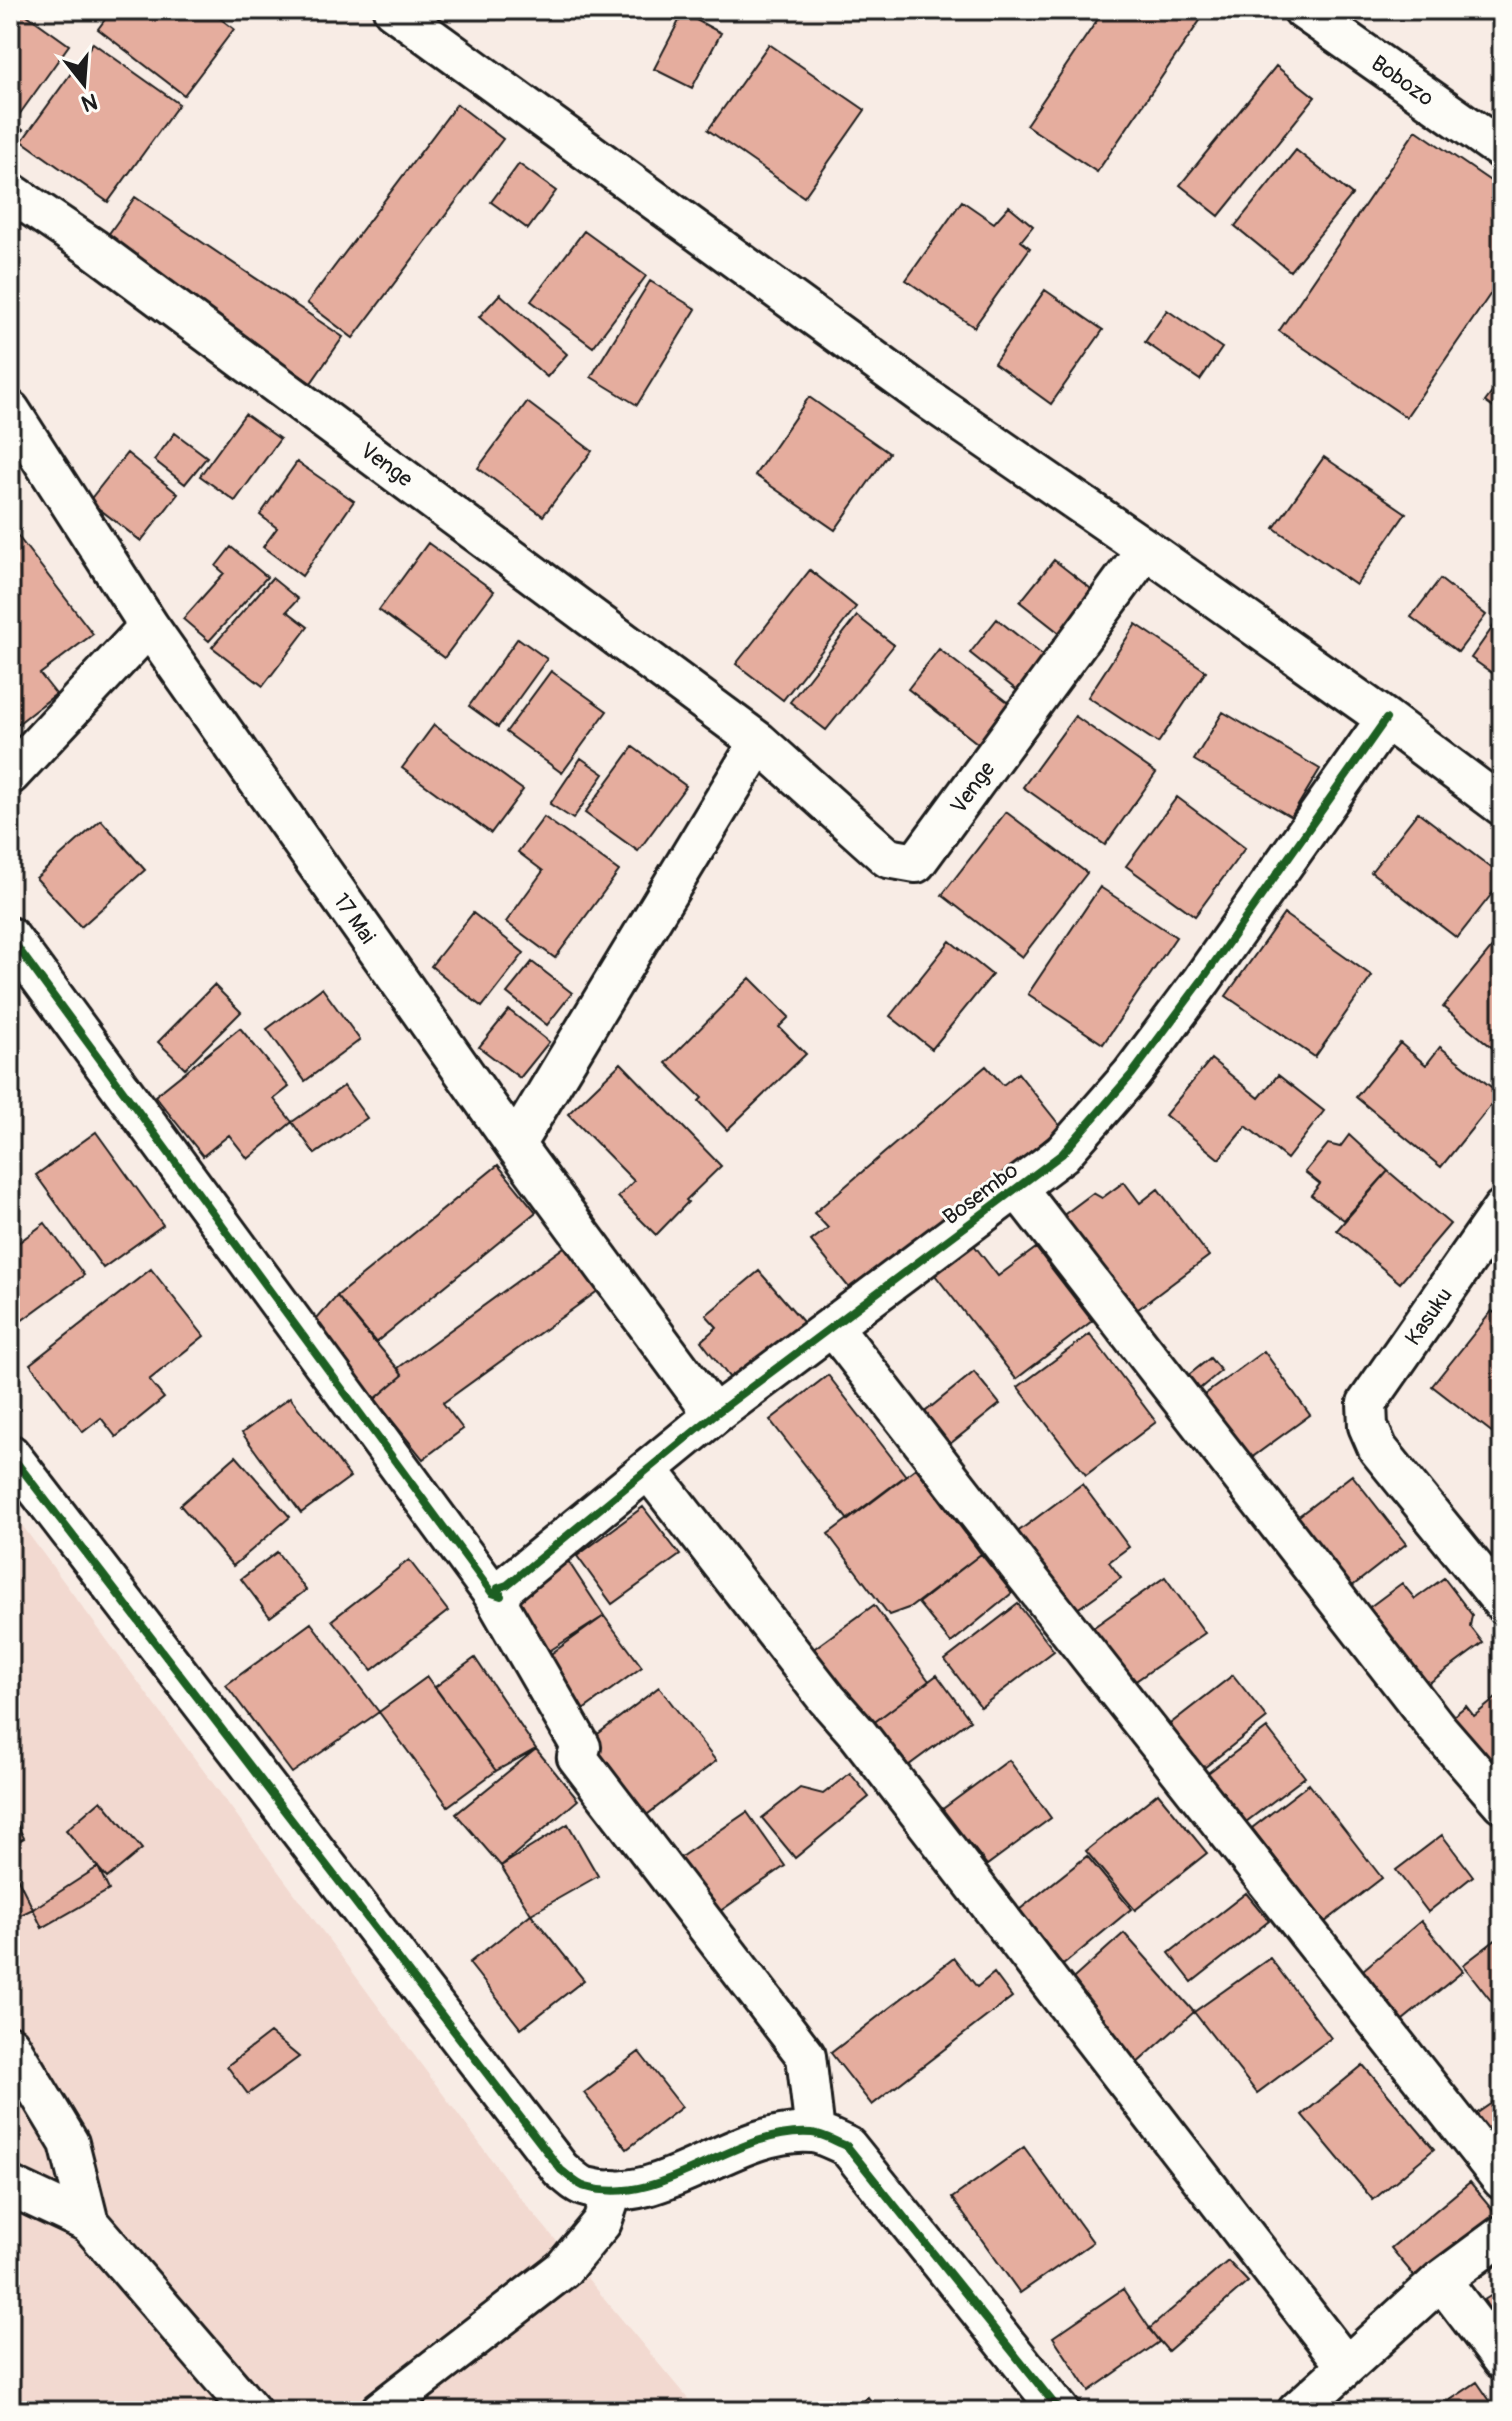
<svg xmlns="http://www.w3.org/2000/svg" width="1512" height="2421" viewBox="0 0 1512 2421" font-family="Pangolin,sans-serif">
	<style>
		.built { fill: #f2d9d0 }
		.building { fill: #e5ad9e; stroke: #1c1c1c; stroke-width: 2 }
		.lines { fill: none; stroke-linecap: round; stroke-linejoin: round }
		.minor-casing { stroke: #1c1c1c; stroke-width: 44 }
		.minor { stroke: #fdfcf7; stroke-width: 38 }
		.cycleway-casing { stroke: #fdfcf7; stroke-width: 13 }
		.cycleway { stroke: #1b5e20; stroke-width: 8 }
		.labels { text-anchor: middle; stroke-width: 6; stroke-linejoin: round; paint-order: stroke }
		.street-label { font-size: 22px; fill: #1c1c1c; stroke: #fdfcf7 }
	</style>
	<rect width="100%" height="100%" fill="#f8ece5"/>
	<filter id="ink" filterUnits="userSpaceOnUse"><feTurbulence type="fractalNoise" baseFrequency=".0125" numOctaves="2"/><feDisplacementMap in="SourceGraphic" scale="16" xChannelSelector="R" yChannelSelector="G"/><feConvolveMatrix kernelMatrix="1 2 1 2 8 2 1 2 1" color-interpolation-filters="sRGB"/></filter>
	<g filter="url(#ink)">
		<path class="built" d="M10 1509 514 2190 698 2411H10Z"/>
		<path class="building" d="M10 10H20L69 45 19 115 10 109Z
			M112 10H209L234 29 184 95 98 29Z
			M1104 10H1193L1203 16 1097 172 1026 125Z
			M683 13 721 33 692 88 654 69Z
			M93 43 179 104 108 202 22 141Z
			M769 44 865 110 804 197 708 130Z
			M1276 66 1315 97 1219 216 1180 185Z
			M457 104 503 139 353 338 307 303Z
			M10 122 23 130 10 148Z
			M1416 130 1502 189V277L1406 417 1279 331Z
			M1296 150 1352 195 1290 271 1235 226Z
			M519 164 556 191 528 229 491 202Z
			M135 197 343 337 311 383 103 242Z
			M962 201 994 223 1009 206 1033 226 1021 241 1030 248 974 327 906 280Z
			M584 231 646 276 593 347 531 301Z
			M650 281 696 309 637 405 591 377Z
			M1045 290 1103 330 1051 404 994 363Z
			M500 294 567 354 547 377 479 317Z
			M1167 310 1222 348 1200 380 1145 342Z
			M1502 379V414L1485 402Z
			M809 397 889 453 835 530 755 475Z
			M527 402 592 451 543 516 478 468Z
			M245 414 280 439 235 501 200 476Z
			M175 433 207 457 185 484 154 460Z
			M127 453 178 494 141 541 89 501Z
			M1324 457 1406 513 1356 585 1274 528Z
			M297 462 354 501 302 576 263 547 277 528 260 515Z
			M10 526 93 634 40 674 56 694 10 730Z
			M428 543 494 591 444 658 379 610Z
			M231 547 267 577 209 641 183 619 224 573 216 566Z
			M1054 560 1095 592 1062 635 1020 602Z
			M810 570 856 607 783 700 736 664Z
			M272 578 298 599 287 611 308 627 263 686 212 647Z
			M1440 579 1486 615 1458 652 1411 617Z
			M1502 614V680L1471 658Z
			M857 616 894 645 826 730 790 702Z
			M997 619 1046 658 1019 692 970 653Z
			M1136 624 1206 671 1158 743 1088 697Z
			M518 638 547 659 498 727 469 706Z
			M939 649 1013 706 981 746 908 689Z
			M551 671 607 711 562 773 506 732Z
			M1223 712 1320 769 1291 817 1194 760Z
			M1075 716 1156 773 1105 845 1023 787Z
			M434 725 523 790 491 833 402 768Z
			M633 747 686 786 638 851 585 813Z
			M581 758 604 774 573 819 550 804Z
			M1177 797 1245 848 1195 916 1126 866Z
			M1006 812 1087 873 1022 957 942 895Z
			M1418 812 1502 876V881L1457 938 1371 872Z
			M544 817 619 871 555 958 506 922 543 871 518 852Z
			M101 820 145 870 81 927 36 878Z
			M1100 887 1176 937 1103 1044 1028 994Z
			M473 913 524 953 482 1007 431 966Z
			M1284 914 1372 976 1315 1057 1226 996Z
			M1502 935V1040L1494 1049 1443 1007Z
			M950 941 992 975 932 1049 890 1016Z
			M532 962 572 993 547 1025 507 993Z
			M750 978 789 1017 779 1027 806 1054 727 1130 699 1101 702 1098 666 1063Z
			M214 985 241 1012 185 1068 158 1042Z
			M322 988 360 1040 305 1081 267 1029Z
			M509 1010 549 1042 520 1078 479 1047Z
			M240 1028 289 1087 274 1099 292 1122 248 1159 229 1135 203 1156 155 1096Z
			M1400 1043 1426 1065 1440 1047 1500 1094 1441 1167 1356 1097Z
			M1211 1059 1259 1098 1278 1075 1324 1111 1287 1159 1246 1126 1219 1159 1165 1115Z
			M621 1063 721 1166 686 1200 688 1202 656 1235 618 1197 634 1181 568 1114Z
			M986 1066 1003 1085 1018 1073 1061 1127 855 1295 811 1241 828 1228 814 1213Z
			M344 1086 367 1118 315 1154 292 1122Z
			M96 1132 163 1225 103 1268 36 1175Z
			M1349 1135 1388 1171 1344 1220 1311 1195 1320 1184 1305 1172 1328 1144 1340 1147Z
			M498 1165 536 1212 375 1343 337 1296Z
			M1388 1171 1450 1224 1400 1283 1337 1230Z
			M1124 1182 1140 1203 1158 1189 1209 1256 1126 1318 1053 1223 1093 1193 1102 1198Z
			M45 1223 84 1275 10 1329V1249Z
			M567 1245 599 1290 443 1403 463 1429 423 1459 375 1399 403 1375 398 1368Z
			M974 1245 998 1276 1036 1248 1092 1321 1016 1379 935 1275Z
			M151 1269 204 1336 149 1380 164 1398 116 1437 101 1418 83 1432 30 1364Z
			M759 1271 804 1323 733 1382 701 1341 717 1327 706 1315Z
			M337 1296 403 1375 375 1399 310 1327Z
			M1492 1311 1502 1319V1440L1432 1386Z
			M1090 1334 1156 1422 1086 1475 1018 1387Z
			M1264 1351 1310 1415 1247 1461 1200 1398Z
			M1210 1358 1221 1371 1191 1396 1180 1382Z
			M974 1372 1000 1404 941 1451 915 1420Z
			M828 1375 906 1476 848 1520 770 1420Z
			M290 1397 350 1477 301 1513 242 1433Z
			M236 1456 290 1517 233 1566 180 1505Z
			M916 1468 981 1554 911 1607 889 1615 828 1534Z
			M1352 1475 1406 1544 1346 1591 1291 1522Z
			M1082 1484 1129 1547 1109 1562 1121 1578 1066 1617 1008 1539Z
			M643 1507 680 1555 612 1604 577 1556Z
			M277 1552 306 1590 270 1617 241 1579Z
			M981 1554 1012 1593 951 1643 918 1603Z
			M409 1560 448 1611 372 1670 332 1620Z
			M568 1561 604 1616 543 1655 507 1605Z
			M1165 1577 1205 1633 1124 1689 1084 1634Z
			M1444 1578 1472 1615 1470 1626 1483 1643 1417 1692 1359 1615 1402 1583 1415 1599Z
			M1018 1604 1054 1651 981 1707 945 1660Z
			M874 1605 929 1681 872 1724 801 1658Z
			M604 1616 642 1667 572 1718 534 1666Z
			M311 1623 379 1712 292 1773 226 1685Z
			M475 1658 536 1749 496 1771 435 1687Z
			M937 1675 970 1720 905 1768 872 1724Z
			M1233 1675 1267 1718 1195 1775 1161 1731Z
			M427 1677 496 1771 448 1806 379 1712Z
			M659 1687 716 1761 639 1821 581 1747Z
			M1502 1693V1795L1443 1724 1466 1706 1474 1716Z
			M1267 1728 1305 1777 1238 1828 1200 1779Z
			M536 1749 578 1800 501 1866 456 1814Z
			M1009 1760 1051 1818 987 1865 973 1847 949 1845 940 1811Z
			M850 1773 869 1797 795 1858 762 1818 800 1788 823 1794Z
			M1309 1784 1382 1878 1325 1922 1252 1828Z
			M1158 1793 1207 1853 1135 1910 1086 1851Z
			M101 1800 142 1849 107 1878 66 1830Z
			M10 1811 24 1838 10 1846Z
			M747 1812 785 1866 713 1916 675 1861Z
			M568 1824 598 1876 531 1914 501 1866Z
			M1442 1835 1473 1876 1428 1912 1396 1870Z
			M1087 1856 1131 1909 1063 1965 1019 1910Z
			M10 1863 33 1909 10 1920Z
			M98 1867 109 1890 42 1928 33 1909Z
			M1246 1893 1269 1921 1192 1982 1169 1953Z
			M531 1914 584 1980 521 2029 469 1963Z
			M1421 1921 1463 1971 1398 2024 1357 1975Z
			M1124 1933 1194 2012 1135 2065 1065 1986Z
			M1502 1935V2002L1496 2007 1463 1965Z
			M954 1958 977 1987 994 1973 1012 1997 872 2105 831 2053Z
			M1270 1958 1331 2038 1257 2093 1194 2012Z
			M1502 2011V2031L1493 2018Z
			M270 2033 299 2057 248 2094 227 2066Z
			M639 2052 682 2107 627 2149 584 2093Z
			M1363 2065 1434 2149 1373 2200 1302 2115Z
			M1502 2096V2150L1476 2114Z
			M1024 2147 1093 2242 1020 2293 952 2198Z
			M1470 2182 1499 2217 1420 2283 1391 2248Z
			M1228 2261 1248 2282 1168 2351 1149 2329Z
			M1123 2289 1159 2342 1089 2391 1053 2337Z
			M1502 2289V2330L1484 2300Z
			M1477 2382 1497 2411H1434Z
			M868 2397 879 2411H849Z"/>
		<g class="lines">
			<defs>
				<path id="minor" d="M393 10 928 399 1146 549 1386 719 1502 806
					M1303 10 1502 150
					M10 192 93 248 759 742 888 858 916 863 1146 549
					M10 410 149 626 515 1145 714 1415
					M10 775 149 626
					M10 937 492 1593 501 1596 498 1588 507 1585 714 1415 1062 1154 1132 1074 1202 980 1386 719
					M515 1145 759 742
					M1017 1188 1436 1727 1502 1803
					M1502 1209 1367 1403 1368 1426 1378 1449 1502 1602
					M833 1327 1021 1569 1502 2180
					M10 1454 561 2170C568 2175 577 2185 586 2187 664 2209 733 2127 812 2133 824 2134 836 2142 847 2146L1060 2411
					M648 1469 827 1699 858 1734 1346 2366
					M492 1593 581 1747 577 1757 806 2056 815 2133
					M10 2045 69 2143 89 2223
					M10 2186 89 2223 251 2411
					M1441 2280 1502 2360
					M380 2411 563 2269 602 2222 613 2190
					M1297 2411 1441 2280 1502 2235"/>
			</defs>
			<use href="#minor" class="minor-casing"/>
			<use href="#minor" class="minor"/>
			<defs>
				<path id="cycleway" d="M10 937 492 1593 501 1596 498 1588 507 1585 714 1415 1062 1154 1132 1074 1202 980 1386 719
					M10 1454 561 2170C568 2175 577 2185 586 2187 664 2209 733 2127 812 2133 824 2134 836 2142 847 2146L1060 2411"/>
			</defs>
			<use href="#cycleway" class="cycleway-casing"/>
			<use href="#cycleway" class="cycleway"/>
		</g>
	</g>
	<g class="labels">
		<g class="street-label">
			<text transform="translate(1403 80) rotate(35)" y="8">Bobozo</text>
			<text transform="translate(387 464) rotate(36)" y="8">Venge</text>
			<text transform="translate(972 787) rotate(-54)" y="8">Venge</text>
			<text transform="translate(355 918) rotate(55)" y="8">17 Mai</text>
			<text transform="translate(980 1193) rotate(-37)" y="8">Bosembo</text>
			<text transform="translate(1428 1316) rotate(-55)" y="8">Kasuku</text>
		</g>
	</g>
	<rect width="1512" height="2421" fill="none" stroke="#fdfcf7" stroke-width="40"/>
	<rect x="20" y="20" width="1472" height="2381" fill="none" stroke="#1c1c1c" stroke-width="3" filter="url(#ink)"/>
	<g transform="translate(84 84) rotate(163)" stroke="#fdfcf7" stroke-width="6" paint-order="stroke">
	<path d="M0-6L14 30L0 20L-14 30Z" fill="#1c1c1c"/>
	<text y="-12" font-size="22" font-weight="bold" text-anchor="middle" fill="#1c1c1c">N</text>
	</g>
</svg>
